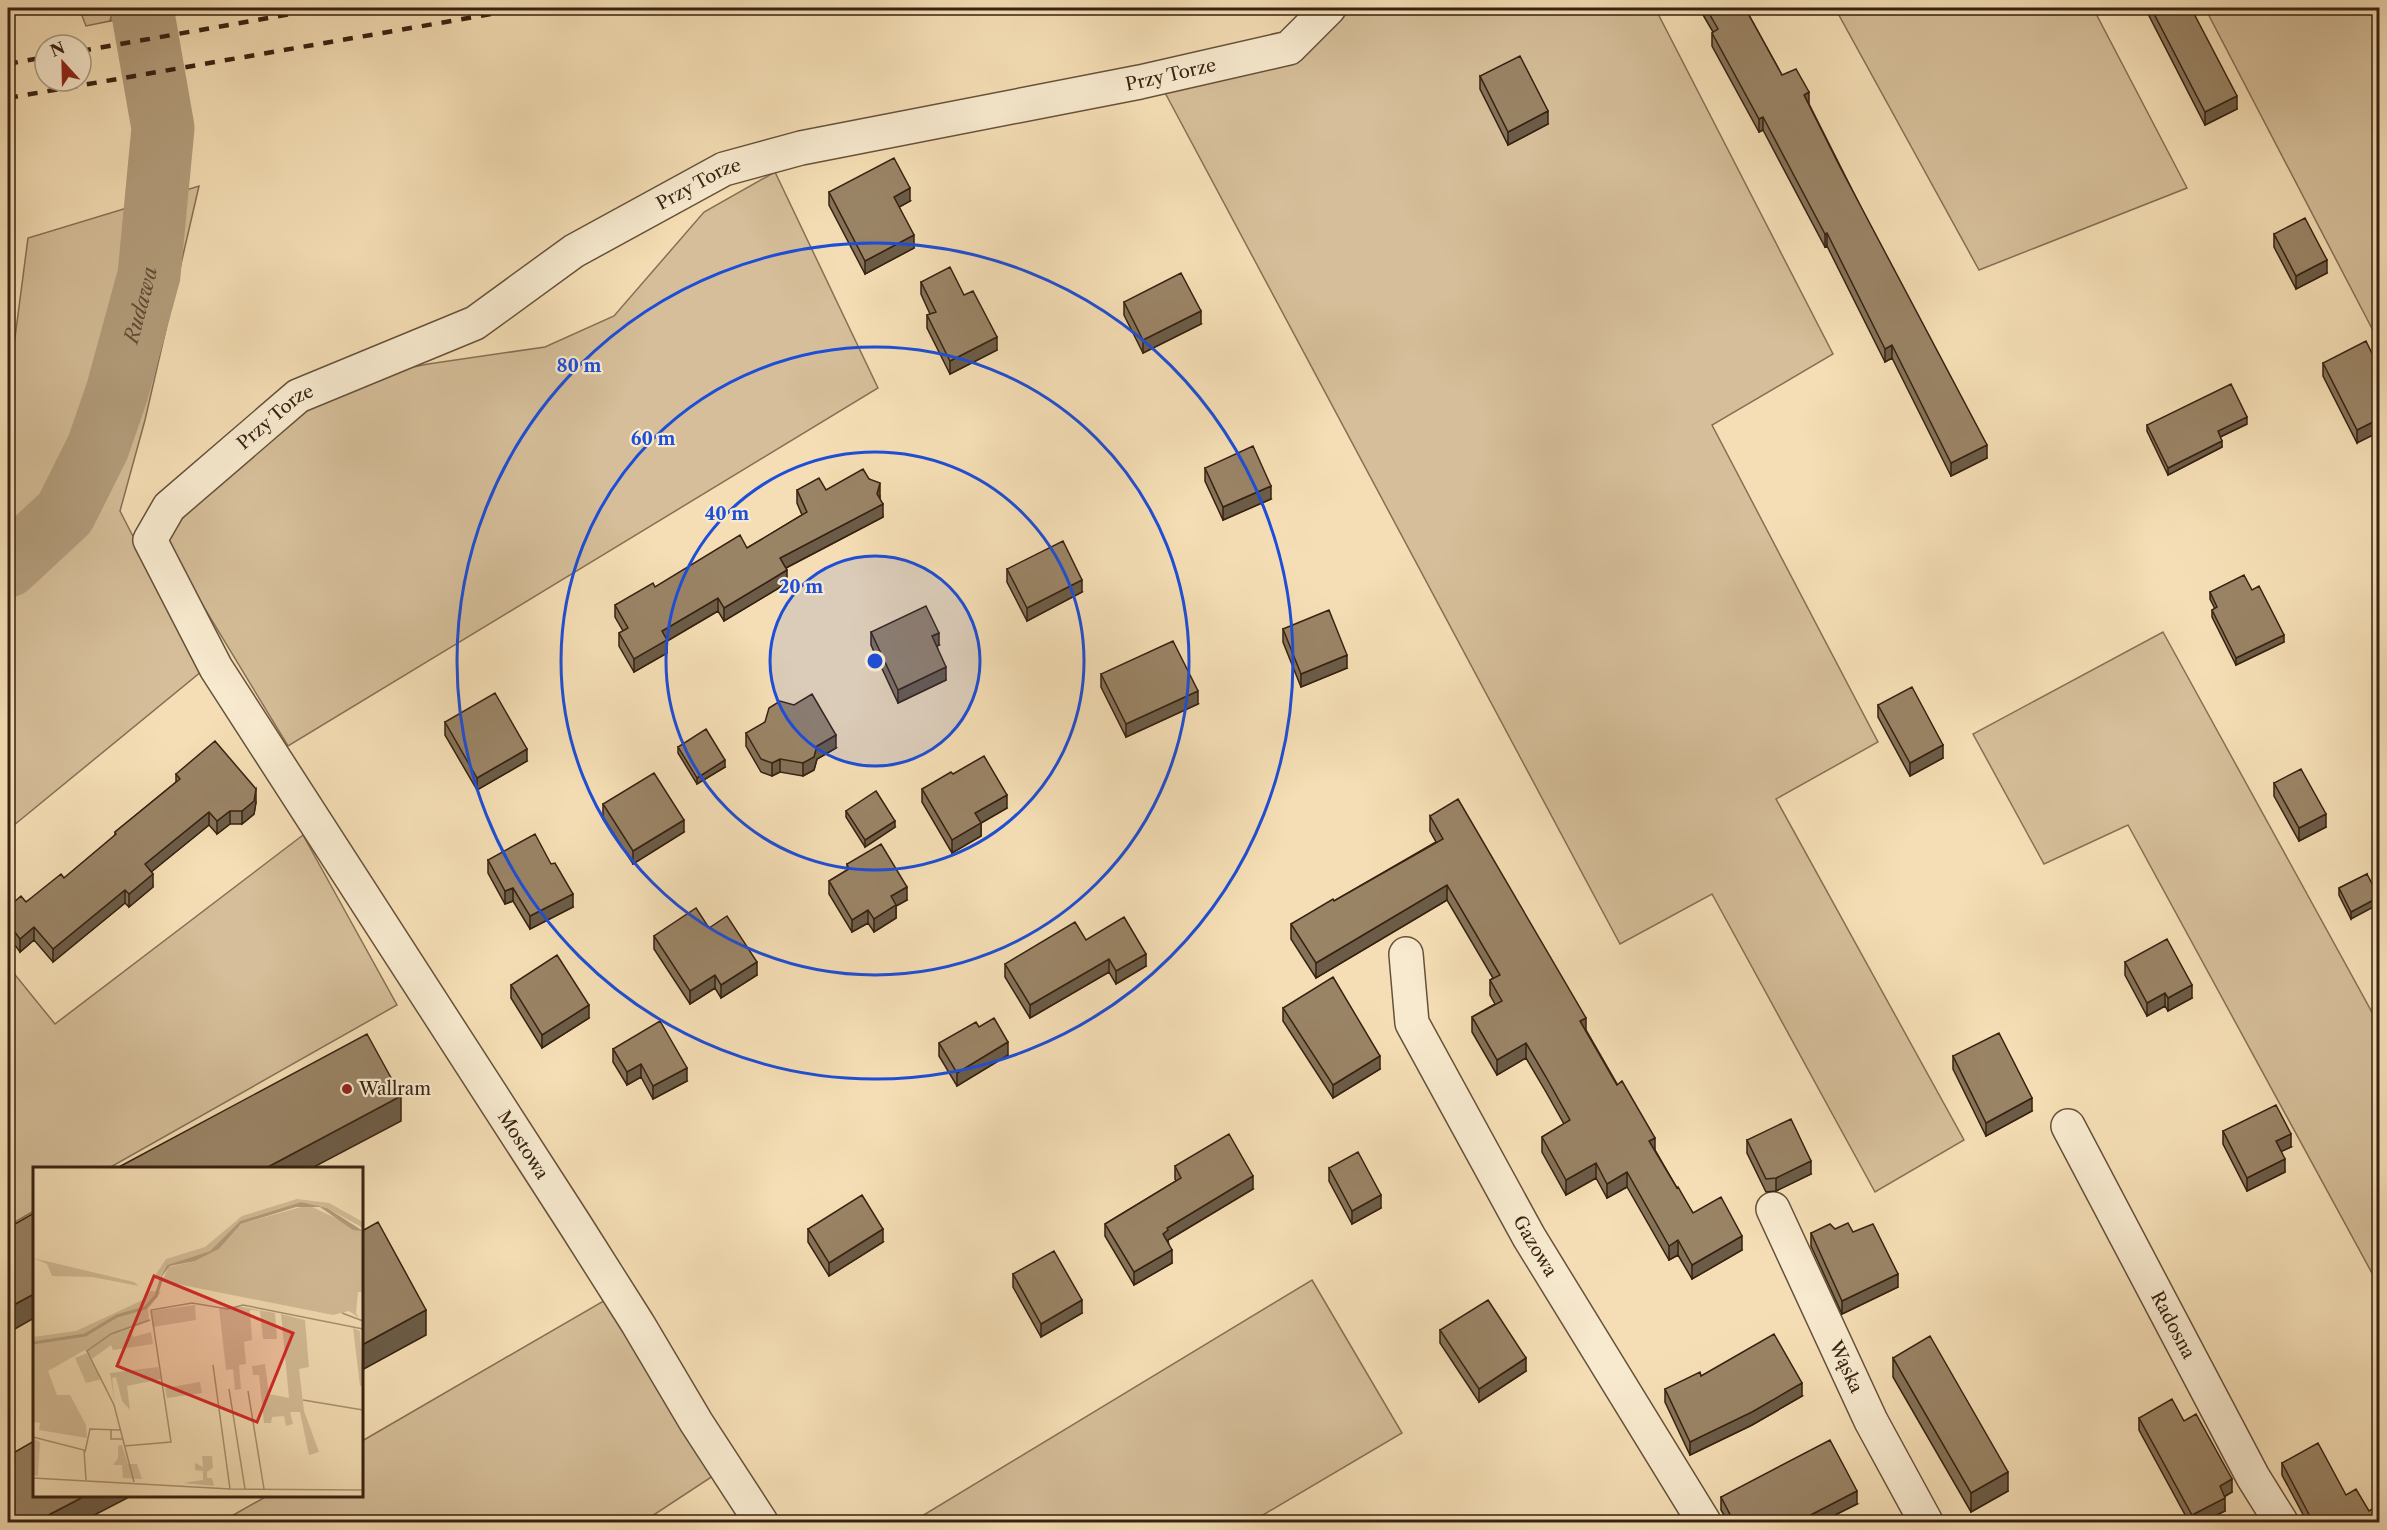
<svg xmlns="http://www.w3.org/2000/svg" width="2387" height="1530" viewBox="0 0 2387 1530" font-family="'Libre Caslon Text',serif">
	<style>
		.green { fill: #d5be99; stroke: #867055; stroke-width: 1.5 }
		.water { fill: #b49e7d; stroke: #826c52; stroke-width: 1.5 }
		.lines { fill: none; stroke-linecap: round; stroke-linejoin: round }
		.river { stroke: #b49e7d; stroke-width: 63 }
		.street-casing { stroke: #66513a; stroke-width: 36 }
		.street { stroke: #f8eacf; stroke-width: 33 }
		.rail { stroke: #372211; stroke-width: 4.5; stroke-dasharray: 10 10; stroke-linecap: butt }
		.wall { fill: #847258; stroke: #372211; stroke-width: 1.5 }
		.shaded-wall { fill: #6c5c47; stroke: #372211; stroke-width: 1.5 }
		.building { fill: #9a8466; stroke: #372211; stroke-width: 1.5 }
		.ring { fill: none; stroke: #1d4ed8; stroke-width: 3 }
		.poi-dot { fill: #8f2418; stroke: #f8eacf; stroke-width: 2 }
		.labels { text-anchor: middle; stroke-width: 4.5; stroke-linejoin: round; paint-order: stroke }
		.street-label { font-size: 18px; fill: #372211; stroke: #f8eacf }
		.poi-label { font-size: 18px; fill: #372211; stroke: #f8eacf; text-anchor: start }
		.water-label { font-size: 20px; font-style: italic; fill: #634d37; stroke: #f8eacf }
		.inset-river { fill: none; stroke: #b49e7d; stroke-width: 3 }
		.inset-road { fill: none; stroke: #a99373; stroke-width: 1.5 }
		.view { fill: #d62828; fill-opacity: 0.15; stroke: #d62828; stroke-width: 3 }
		.inset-edge { fill: none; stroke: #372211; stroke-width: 3 }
		.centre { fill: #1d4ed8; stroke: #f8eacf; stroke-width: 3 }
		.ring-label { font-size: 18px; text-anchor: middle; font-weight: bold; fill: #1d4ed8; stroke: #f8eacf; stroke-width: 4.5; stroke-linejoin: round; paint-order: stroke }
	</style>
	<rect width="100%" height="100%" fill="#f5deb5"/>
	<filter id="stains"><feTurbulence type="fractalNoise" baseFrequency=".00333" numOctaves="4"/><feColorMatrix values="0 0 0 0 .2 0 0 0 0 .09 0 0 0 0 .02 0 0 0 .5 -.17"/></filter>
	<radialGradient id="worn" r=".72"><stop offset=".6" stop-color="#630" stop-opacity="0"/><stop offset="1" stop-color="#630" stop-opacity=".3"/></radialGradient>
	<path class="green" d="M79 8H114L110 21 86 26Z
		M1317 8H1655L1833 354 1712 425 1878 742 1776 799 1964 1140 1875 1192 1712 894 1620 944 1155 74 1288 33Z
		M1835 8H2093L2187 188 1979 270Z
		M2205 8H2379V342Z
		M775 172 878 388 288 746 162 538 239 439 328 384 428 364 545 347 614 316 704 212Z
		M199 186 145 420 120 511 202 671 8 830V391L28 238Z
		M2163 632 2379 1025V1286L2128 825 2044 864 1973 734Z
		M303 835 397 1005 109 1168H34V1211L8 1226V966L55 1024Z
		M1312 1280 1402 1433 1251 1522H912Z
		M607 1299 716 1474 643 1522H221L267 1496H362V1441Z"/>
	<path class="water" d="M114 8H157L158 12 110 21Z"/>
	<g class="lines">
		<path class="river" id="s1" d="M8 566 65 513 98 447 117 392 149 275 163 128 142 8"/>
		<defs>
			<g id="street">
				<path id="s2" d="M1406 954 1412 1023 1529 1237 1704 1522"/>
				<path id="s3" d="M2068 1126 2253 1477 2281 1522"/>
				<path id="s4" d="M1773 1209 1871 1421 1926 1522"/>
				<path id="s5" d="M761 1522 696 1422 638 1324 574 1223 216 668 150 540 169 507 298 396 475 323 574 251 724 169 801 148 1140 82 1289 48 1329 8"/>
			</g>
		</defs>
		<use href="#street" class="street-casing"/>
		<use href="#street" class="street"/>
		<path class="rail" d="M81 51 325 8
			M8 64 45 57
			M8 98 526 8"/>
	</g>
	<path class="wall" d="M1699 8H1745L1782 75 1809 104 1987 458 1951 476 1892 358 1885 362 1827 246 1825 247 1763 130 1759 132 1712 46V33L1713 32Z
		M2145 8H2191L2237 109 2205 125Z
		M1480 76 1548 124 1508 145 1480 89Z
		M829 192 910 201 899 207 914 248 865 274 829 205Z
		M2274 234 2327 273 2296 289 2274 247Z
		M921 282 964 295 997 350 950 374 927 328V315L930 314 921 294Z
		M1124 302 1201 324 1143 353 1124 315Z
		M2323 363 2379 368 2357 443 2323 376Z
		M2247 424 2220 437 2222 447 2168 475 2147 431V425Z
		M1205 468 1271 499 1223 520 1205 481Z
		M869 479 880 496V499L883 517 786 568 787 583 724 621 718 611 667 641V653L634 672 619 646V633L623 631 615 617V605L747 548 802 515 797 503V490H826Z
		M1007 569 1082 592 1027 621 1007 582Z
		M2252 590 2284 642 2236 665 2212 617V610L2215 609 2210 599V592Z
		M1283 629 1347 668 1301 687 1283 642Z
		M871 632 939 645 937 646 946 680 898 703 871 645Z
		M1101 674 1198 704 1126 737 1101 687Z
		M1878 705 1943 758 1910 776 1878 717Z
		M445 722 527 761 477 790 445 735Z
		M746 733 836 748 817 759 814 770 803 776 780 772 772 776 761 772 746 746Z
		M678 747 725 767 697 784 678 753Z
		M176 774 256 802 254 814 242 824H230L217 834 209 825 151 872 153 887 129 907 125 903 53 962 34 940 20 952 8 936V907L26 902 64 878 115 836V832L176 782Z
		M953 774 1007 808 981 823V836L952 853 922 802V789Z
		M2274 783 2326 827 2299 841 2274 796Z
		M603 804 684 832 633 864 603 817Z
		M846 811 895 827 865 847 846 817Z
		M1430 816 1586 1030 1677 1188 1693 1213 1742 1250 1692 1279 1678 1255 1669 1260 1627 1187 1607 1198 1596 1178 1566 1195 1542 1152V1137L1564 1124 1546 1092 1526 1058 1497 1075 1472 1032V1017L1495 1004 1490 995V980L1493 978 1447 900 1316 978 1291 939V924L1334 901 1436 842 1430 831Z
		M488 860 573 907 530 929 513 901 505 904 488 873Z
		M847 864 907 900 896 906V918L874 932 868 923 852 932 829 894V881L847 870Z
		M2367 874 2351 919 2339 895V888Z
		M709 928 757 975 721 998 715 988 690 1004 654 949V936Z
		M1086 940 1146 966 1116 984 1109 972 1030 1018 1005 977V964Z
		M2125 962 2192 998 2168 1011 2165 1006 2147 1016 2125 975Z
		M511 985 589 1018 542 1048 511 998Z
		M1283 1008 1380 1069 1333 1098 1283 1021Z
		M979 1027 1008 1055 957 1086 939 1056V1043Z
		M613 1049 687 1081 653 1099 641 1077 627 1085 613 1062Z
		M1953 1056 2032 1111 1986 1136 1953 1069Z
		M2223 1131 2291 1147 2281 1151 2285 1172 2247 1191 2223 1144Z
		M1747 1140 1811 1174 1776 1191 1766 1192 1747 1153Z
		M1175 1166 1253 1189 1168 1240 1172 1263 1134 1285 1105 1236V1224L1176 1181 1175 1179Z
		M1329 1168 1381 1208 1352 1224 1329 1181Z
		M808 1229 883 1242 829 1276 808 1242Z
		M1835 1229 1853 1232 1898 1287 1842 1314 1811 1246V1233Z
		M1013 1274 1082 1313 1041 1337 1013 1287Z
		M1440 1330 1526 1371 1479 1402 1440 1343Z
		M1893 1358 2008 1491 1971 1512 1893 1377Z
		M1665 1389 1802 1396 1752 1425 1690 1455 1665 1402Z
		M2139 1418 2184 1421 2232 1492 2224 1497 2225 1511 2202 1522H2189L2139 1430Z
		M2282 1463 2346 1495 2369 1511 2379 1522H2307L2282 1475Z
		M1721 1497 1857 1504 1821 1522H1728L1721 1510Z"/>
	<path class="shaded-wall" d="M1809 92V105L1804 95Z
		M2237 96V109L2205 125V112Z
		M1548 111V124L1508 145V132Z
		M1763 117V130L1759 132V119Z
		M910 188V201L894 210V197Z
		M1827 233V246L1825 247V234Z
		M914 235V248L865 274V261Z
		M2327 260V273L2296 289V276Z
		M1201 311V324L1143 353V340Z
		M997 337V350L950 374V361Z
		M1892 345V358L1885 362V349Z
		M2247 417V424L2218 438V431Z
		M2379 419V432L2357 443V430Z
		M2222 441V447L2168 475V468Z
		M1987 445V458L1951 476V463Z
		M880 483V496L877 507V494Z
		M1271 486V499L1223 520V507Z
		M883 504V517L780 571V558Z
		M787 570V583L724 621V608Z
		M1082 580V592L1027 621V608Z
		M718 598V611L667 641V653L634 672V659L662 631Z
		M939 633V645L932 649V636Z
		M2284 635V642L2236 665V658Z
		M1347 655V668L1301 687V674Z
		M946 667V680L898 703V690Z
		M1198 691V704L1126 737V724Z
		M836 735V748L817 759 814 770 803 776V763L817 746Z
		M1943 745V758L1910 776V763Z
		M527 749V761L477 790V778Z
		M780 759V772L772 776V763Z
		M725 760V767L697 784V778Z
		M256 789V802L254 814 242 824V811Z
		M1007 795V808L981 823V836L952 853V840L975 813Z
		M230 811V824L217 834V821Z
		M209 812V825L145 877V864Z
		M2326 814V827L2299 841V828Z
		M684 820V832L633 864V851Z
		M895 821V827L865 847V840Z
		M153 874V887L129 907V894Z
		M1447 885V900L1316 978V963Z
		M907 887V900L896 906V918L874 932V919L891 896Z
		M513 888V901L505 904V891Z
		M125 890V903L53 962V949Z
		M573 894V907L530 929V916Z
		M2379 897V904L2351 919V912Z
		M868 910V923L852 932V920Z
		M34 927V940L20 952V939Z
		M1146 954V966L1116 984V971Z
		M1109 959V972L1030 1018V1005Z
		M757 962V975L721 998V985Z
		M715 975V988L690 1004V991Z
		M2192 985V998L2168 1011V998Z
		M2165 993V1006L2147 1016V1003Z
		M589 1005V1018L542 1048V1035Z
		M1586 1018V1033L1580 1021Z
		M1008 1042V1055L957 1086V1073Z
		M1526 1043V1058L1497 1075V1060Z
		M1380 1056V1069L1333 1098V1085Z
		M641 1064V1077L627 1085V1072Z
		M687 1068V1081L653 1099V1086Z
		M401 1096V1121L312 1168H266Z
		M2032 1098V1111L1986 1136V1123Z
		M2291 1134V1147L2276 1154V1141Z
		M1655 1138V1153L1649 1141Z
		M2285 1159V1172L2247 1191V1178Z
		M1811 1161V1174L1776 1191V1178Z
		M1596 1163V1178L1566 1195V1180Z
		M1627 1172V1187L1607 1198V1184Z
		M1253 1176V1189L1168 1240V1243L1163 1234 1167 1228Z
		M1381 1195V1208L1352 1224V1211Z
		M883 1229V1242L829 1276V1263Z
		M1742 1236V1250L1692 1279V1265Z
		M1678 1240V1255L1669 1260V1246Z
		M1172 1250V1263L1134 1285V1272Z
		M1898 1274V1287L1842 1314V1301Z
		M34 1294V1318L8 1333V1308Z
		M1082 1300V1313L1041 1337V1324Z
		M426 1310V1335L362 1370V1345Z
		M1526 1358V1371L1479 1402V1389Z
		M1802 1383V1396L1752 1425 1690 1455V1442Z
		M2008 1472V1491L1971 1512V1493Z
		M2232 1479V1492L2220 1499V1486Z
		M1857 1491V1504L1821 1522H1797Z
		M85 1496H131L81 1522H35Z
		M2225 1498V1511L2202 1522H2192V1515Z"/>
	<path class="building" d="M1706 8H1745L1782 75 1796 69 1809 92 1804 95 1840 167 1987 445 1951 463 1892 345 1885 349 1827 233 1825 234 1763 117 1759 119 1712 33 1718 29Z
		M2151 8H2191L2237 96 2205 112Z
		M1520 56 1548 111 1508 132 1480 76Z
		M894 158 910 188 894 197 914 235 865 261 829 192Z
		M2305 218 2327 260 2296 276 2274 234Z
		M950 267 964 295 973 291 997 337 950 361 927 315 936 312 921 282Z
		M1181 273 1201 311 1143 340 1124 302Z
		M2366 341 2379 368V419L2357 430 2323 363Z
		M2231 384 2247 417 2218 431 2222 441 2168 468 2147 425Z
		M1253 446 1271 486 1223 507 1205 468Z
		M863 469 869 479 880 483 877 494 883 504 780 558 787 570 724 608 718 598 662 631 667 640 634 659 619 633 628 628 615 605 653 583 655 587 740 535 747 548 807 512 797 490 819 478 826 490Z
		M1063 541 1082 580 1027 608 1007 569Z
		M2244 575 2252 590 2259 586 2284 635 2236 658 2212 610 2217 607 2210 592Z
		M926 606 939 633 932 636 946 667 898 690 871 632Z
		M1329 610 1347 655 1301 674 1283 629Z
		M1173 641 1198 691 1126 724 1101 674Z
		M1912 687 1943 745 1910 763 1878 705Z
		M495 693 527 749 477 778 445 722Z
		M812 694 836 735 817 746 814 757 803 763 780 759 772 763 761 759 746 733 765 722 769 708 780 701 794 705Z
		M706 729 725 760 697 778 678 747Z
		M215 741 256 789 254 801 242 811H230L217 821 209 812 145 864 153 874 129 894 125 890 53 949 34 927 20 939 8 923V907L21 896 26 902 61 874 64 878 116 834 115 832 180 779 176 774Z
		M984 756 1007 795 975 813 981 823 952 840 922 789 951 772 953 774Z
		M2301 769 2326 814 2299 828 2274 783Z
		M654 773 684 820 633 851 603 804Z
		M876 791 895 821 865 840 846 811Z
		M1458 799 1586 1018 1580 1021 1617 1085 1622 1081 1655 1138 1649 1141 1677 1188 1678 1187 1693 1213 1721 1197 1742 1236 1692 1265 1678 1240 1669 1246 1627 1172 1607 1184 1596 1163 1566 1180 1542 1137 1570 1120 1546 1077 1526 1043 1497 1060 1472 1017 1502 1001 1490 980 1500 975 1447 885 1316 963 1291 924 1333 899 1334 901 1443 839 1430 816Z
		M535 834 551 864 555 863 573 894 530 916 513 888 505 891 488 860Z
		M881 844 907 887 891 896 896 905 874 919 868 910 852 920 829 881 849 869 847 864Z
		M2367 874 2379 897 2351 912 2339 888Z
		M696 908 709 928 727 916 757 962 721 985 715 975 690 991 654 936Z
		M1124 917 1146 954 1116 971 1109 959 1030 1005 1005 964 1075 922 1086 940Z
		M2167 939 2192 985 2168 998 2165 993 2147 1003 2125 962Z
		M557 955 589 1005 542 1035 511 985Z
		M1333 977 1380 1056 1333 1085 1283 1008Z
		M994 1018 1008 1042 957 1073 939 1043 976 1022 979 1027Z
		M660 1021 687 1068 653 1086 641 1064 627 1072 613 1049Z
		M1999 1033 2032 1098 1986 1123 1953 1056Z
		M367 1034 401 1096 266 1168H117Z
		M2276 1105 2291 1134 2276 1141 2285 1159 2247 1178 2223 1131Z
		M1791 1119 1811 1161 1776 1178 1766 1179 1747 1140Z
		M1229 1134 1253 1176 1167 1228 1168 1230 1163 1234 1172 1250 1134 1272 1105 1224 1181 1178 1175 1166Z
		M1358 1152 1381 1195 1352 1211 1329 1168Z
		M862 1195 883 1229 829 1263 808 1229Z
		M34 1213V1294L8 1308V1228Z
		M378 1222 426 1310 362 1345V1231Z
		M1848 1223 1853 1232 1873 1224 1898 1274 1842 1301 1811 1233 1830 1224 1835 1229Z
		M1054 1251 1082 1300 1041 1324 1013 1274Z
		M1488 1300 1526 1358 1479 1389 1440 1330Z
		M1774 1334 1802 1383 1752 1412 1690 1442 1665 1389 1700 1372 1701 1376Z
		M1930 1336 2008 1472 1971 1493 1893 1358Z
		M2172 1399 2184 1421 2196 1414 2232 1479 2220 1486 2225 1498 2192 1515 2139 1418Z
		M1830 1440 1857 1491 1797 1522H1734L1721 1497Z
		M34 1441V1496H85L35 1522H8V1456Z
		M2318 1443 2346 1495 2356 1489 2369 1511 2379 1505V1522H2313L2282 1463Z"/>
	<circle cx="875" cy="661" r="105" fill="#1d4ed8" fill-opacity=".12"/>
	<g class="ring">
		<circle cx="875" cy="661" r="105"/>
		<circle cx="875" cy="661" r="209"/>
		<circle cx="875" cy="661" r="314"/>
		<circle cx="875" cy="661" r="418"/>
	</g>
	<circle class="poi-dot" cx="347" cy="1089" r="6"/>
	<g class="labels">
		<g class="street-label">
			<text dy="6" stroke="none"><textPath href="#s5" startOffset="2307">Przy Torze</textPath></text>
			<text dy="6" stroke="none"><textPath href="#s5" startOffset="1821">Przy Torze</textPath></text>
			<text dy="6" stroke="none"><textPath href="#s5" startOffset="1335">Przy Torze</textPath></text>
			<text transform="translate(523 1145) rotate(57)" y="6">Mostowa</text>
			<text dy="6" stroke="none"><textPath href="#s2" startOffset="324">Gazowa</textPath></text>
			<text dy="6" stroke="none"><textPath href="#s3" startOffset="225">Radosna</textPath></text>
			<text dy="6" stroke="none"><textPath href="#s4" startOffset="174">Wąska</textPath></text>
		</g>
		<g class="poi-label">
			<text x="359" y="1095">Wallram</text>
		</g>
		<g class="water-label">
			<text dy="7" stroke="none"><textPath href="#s1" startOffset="300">Rudawa</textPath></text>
		</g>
	</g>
	<g transform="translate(33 1167)">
		<rect width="330" height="330" fill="#f5deb5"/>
		<path d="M264 32 296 36 330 55V61L294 41 268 35 207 54 177 84 134 98 125 113 123 107 133 92 172 80 209 49ZM275 38 330 64V125H325L323 146 326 151 316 144 300 148 129 114 136 100 162 94 186 82 208 57ZM0 91 101 115 106 119 59 110 19 109 14 97ZM117 124 128 125 115 142 116 153 96 160 100 170 118 165 120 177 80 183 78 178 59 192 52 183 15 204 24 228H37L53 258 54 271 6 263 7 256 0 255V170L43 164 112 132ZM162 138 163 153 120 160 117 144ZM204 139 242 146 244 172H230L227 144 217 143 219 173 211 175 213 197 206 198 208 222 202 223 200 202 193 203 186 141ZM248 147 272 153 276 200 266 202 271 244 286 285 276 288 267 245H257L260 257 253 259 251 249 239 250 238 256H231L226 208H220L219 199 232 197 236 227 256 231ZM320 161 327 164 330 219H327ZM54 186 69 212 53 216 42 191ZM125 200 128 212 94 219 97 243 89 234 83 210 79 211 82 237 77 206ZM167 215 169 226 134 231 132 221ZM0 271 7 275 5 309 0 308ZM89 278 95 297H104L109 312 90 311 89 298H80L85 291V279ZM169 289H179L180 301 174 305V311H179L181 319 150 316 170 313V304L162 303V296L170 300Z" fill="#d5be99"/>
		<path d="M268 35 294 41 330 64 320 63 287 40H263L208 57 186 82 162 94 137 99 126 113 134 98 177 84 207 54Z" fill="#b49e7d"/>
		<path class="inset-river" d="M0 176 52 168 84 149 112 141 123 129 129 110"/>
		<path class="inset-road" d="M309 146 330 154M180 198 197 322M196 222 212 322M215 224 231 322M270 233 330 243M78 263V272H89M0 270 51 283 53 313M91 279 138 275 118 143 159 136 195 142 210 138 330 162M52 285 57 262 87 263M0 311 197 322 330 323M101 315 81 238 54 184 78 167 117 153"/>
		<path class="view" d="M121 109 260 166 224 255 84 199Z"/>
		<rect width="330" height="330" class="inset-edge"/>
	</g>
	<circle cx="875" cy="661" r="9" class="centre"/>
	<g class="ring-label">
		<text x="579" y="372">80 m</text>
		<text x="653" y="445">60 m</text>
		<text x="727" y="520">40 m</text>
		<text x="801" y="593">20 m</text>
	</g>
	<rect width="2387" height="1530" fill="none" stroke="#f5deb5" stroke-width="30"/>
	<rect x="9" y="9" width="2369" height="1512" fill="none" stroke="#372211" stroke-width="3"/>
	<rect x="15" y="15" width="2357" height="1500" fill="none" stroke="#372211" stroke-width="1.5"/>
	<g transform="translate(63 63) rotate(338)"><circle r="28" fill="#f8eacf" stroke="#ab9a83" stroke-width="1.5"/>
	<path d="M0-4.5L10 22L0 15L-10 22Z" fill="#8f2418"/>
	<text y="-9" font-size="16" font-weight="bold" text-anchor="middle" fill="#372211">N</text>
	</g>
	<rect width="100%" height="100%" filter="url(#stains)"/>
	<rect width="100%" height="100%" fill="url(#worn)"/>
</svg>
